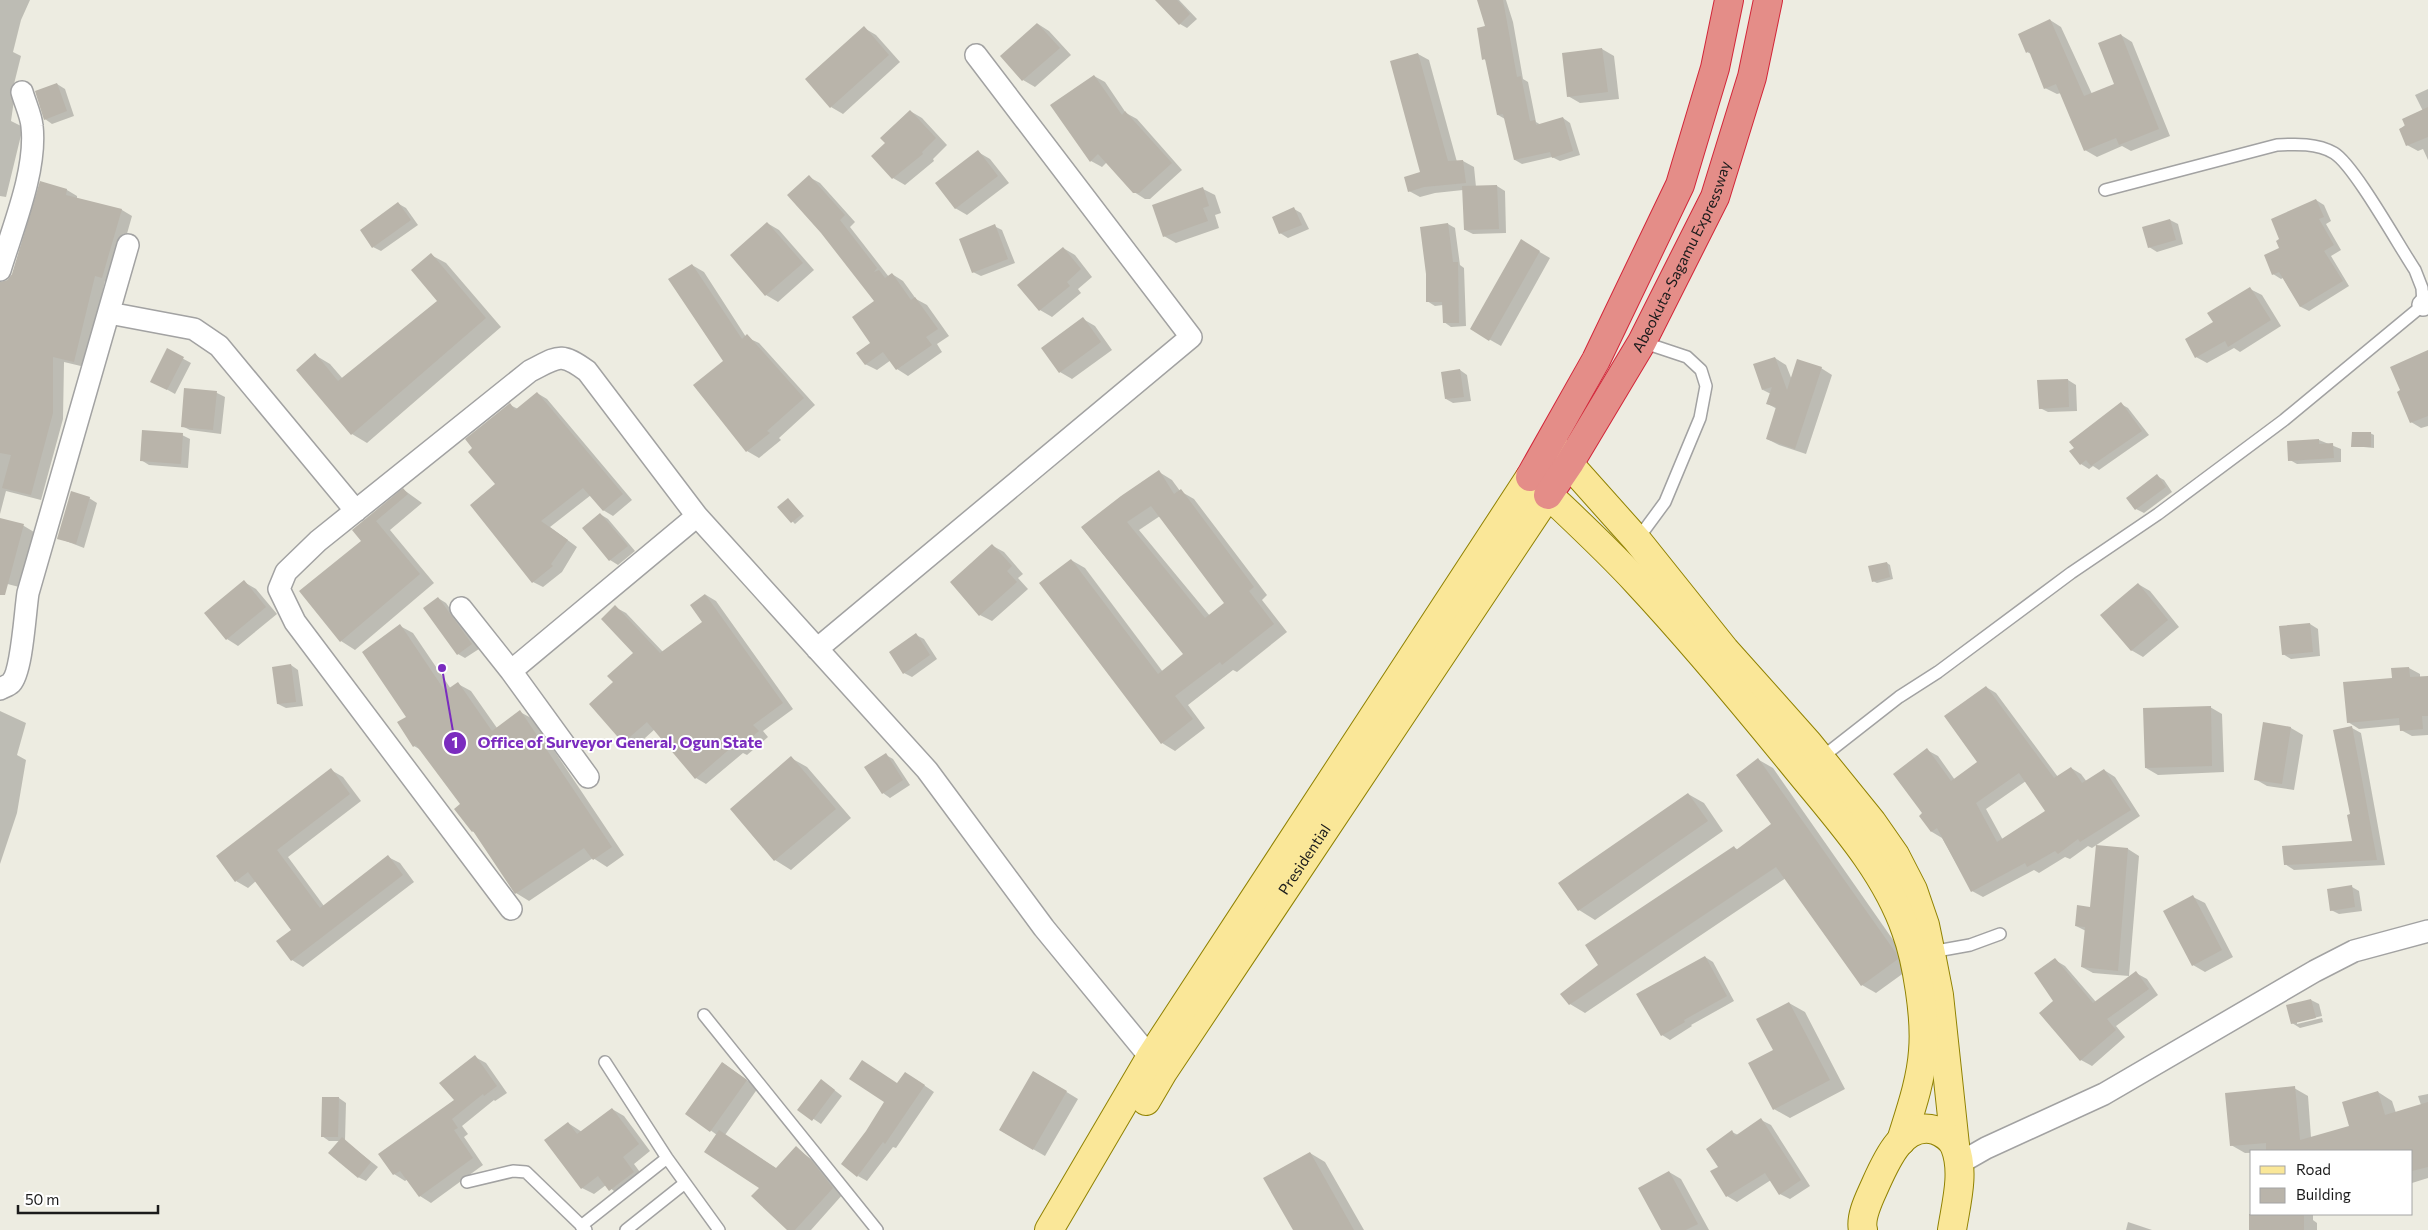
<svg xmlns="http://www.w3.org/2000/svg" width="2428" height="1230" viewBox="0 0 2428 1230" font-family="Commissioner,sans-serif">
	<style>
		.shadow { fill: #0003; fill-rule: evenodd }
		.building { fill: #b9b4aa; fill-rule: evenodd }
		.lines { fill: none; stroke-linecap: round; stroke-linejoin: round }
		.lane-casing { stroke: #a2a2a2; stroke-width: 14 }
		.street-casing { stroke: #a2a2a2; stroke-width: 24 }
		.primary-casing { stroke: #908202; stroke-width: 30 }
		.highway-casing { stroke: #d22639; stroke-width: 30 }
		.lane { stroke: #fff; stroke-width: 11 }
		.street { stroke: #fff; stroke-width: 21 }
		.primary { stroke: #fae798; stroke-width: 28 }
		.highway { stroke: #e48d88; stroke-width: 28 }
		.labels { text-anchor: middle; stroke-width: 4; stroke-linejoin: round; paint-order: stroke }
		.street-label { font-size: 15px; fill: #1b1b1b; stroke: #fff }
		.leader { fill: none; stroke: #7b2cbf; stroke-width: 2 }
		.callout-dot { fill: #7b2cbf; stroke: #fff; stroke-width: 2 }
		.mark-label { font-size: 15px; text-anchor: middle; font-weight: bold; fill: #fff }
		.callout-label { font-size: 16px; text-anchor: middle; font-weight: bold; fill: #7b2cbf; stroke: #fff; stroke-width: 4; stroke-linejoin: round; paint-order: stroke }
	</style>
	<rect width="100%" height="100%" fill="#edece1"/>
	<path class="shadow" d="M0 0H30L21 20 13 52 21 56 14 84 16 86 11 121 23 127 6 197 0 196Z
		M1167 0H1179L1197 19 1187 28 1180 24Z
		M1478 0H1506L1513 22 1523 79 1528 82 1536 122 1541 125 1563 118 1570 123 1580 155 1560 161 1552 157 1522 164 1515 160 1505 119 1498 115 1487 61 1484 59 1487 27Z
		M2050 20 2061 27 2092 94 2116 84 2121 35 2132 42 2170 136 2131 151 2122 146 2097 157 2085 150 2061 93 2057 94 2045 88 2031 54 2027 52Z
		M1038 24 1049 31 1071 55 1035 87 1023 80Z
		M864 28 876 35 900 62 843 114 831 107Z
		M1602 49 1614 56 1619 99 1580 103 1568 96 1564 54Z
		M1418 54 1429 60 1457 162 1463 161 1474 167 1476 187 1497 186 1505 191 1506 233 1473 234 1465 230 1463 190 1435 193 1420 197 1409 191 1422 173Z
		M1094 76 1105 82 1126 113 1137 119 1182 170 1150 199H1145L1134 192 1107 162 1102 167 1091 161 1052 106Z
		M57 84 65 89 74 116 52 124 45 119Z
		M2428 89V160L2423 149 2418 151 2407 145 2400 129 2423 111 2415 95Z
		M910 111 922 118 947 145 933 159 934 161 905 185 893 178 887 143Z
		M978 152 990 159 1009 183 967 215 955 208Z
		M809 177 820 183 855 222 850 227 889 277 892 274 903 281 916 299 927 305 949 336 937 344 942 352 908 376 897 369 891 360 877 370 865 364 872 343 876 301Z
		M41 183 67 190 77 196V199L122 210 132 216 113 283 105 281 85 367 64 362 63 419 41 500 6 491 0 514V287L13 274Z
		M1203 189 1215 195 1221 213 1215 215 1219 228 1176 243 1164 236Z
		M2316 200 2324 205 2331 221 2326 224 2341 250 2331 256 2349 286 2309 311 2301 307 2283 278 2281 279 2273 274 2281 249Z
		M399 204 406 208 418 225 381 251 373 247Z
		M1294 209 1301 213 1309 229 1288 238 1280 233Z
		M2170 220 2178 224 2183 244 2157 252 2149 247Z
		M767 223 779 230 814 270 778 302 766 295Z
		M1448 224 1455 228 1460 265 1464 268 1466 326 1451 327 1444 322 1443 305 1435 306 1427 301Z
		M994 226 1002 230 1015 263 981 276 973 272Z
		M1521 241 1550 258 1501 346 1471 329Z
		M1063 248 1075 255 1092 277 1078 289 1081 293 1052 317 1040 310 1019 285Z
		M431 255 446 263 501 327 367 443 352 434 297 370 315 355 330 364 343 379 438 301Z
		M692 265 704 272 746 337 759 343 815 405 779 438 781 440 759 458 747 451 725 361Z
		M2250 289 2262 295 2281 326 2240 352 2234 348 2207 363 2196 357 2215 323Z
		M1083 319 1095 326 1112 350 1072 379 1060 372Z
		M167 350 191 363 175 394 159 385Z
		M2428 351V426L2421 428 2411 422Z
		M1775 358 1786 365 1792 380 1821 368 1832 375 1806 454 1779 445 1767 439 1777 409 1768 404 1771 394 1763 390Z
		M1460 370 1467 375 1471 401 1453 403 1446 399Z
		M2068 380 2076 385 2077 411 2048 412 2040 408 2039 382Z
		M186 389 217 393 225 397 221 434 190 430 182 426Z
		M537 393 547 399 632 500 613 516 603 510 591 495 550 527 577 547 562 572 543 587 533 582 496 485 510 405 518 409Z
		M2121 404 2128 408 2149 435 2099 470 2093 466 2089 469 2081 464 2071 451Z
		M2370 433 2374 435V448L2353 446Z
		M182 435 190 439 188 468 149 465 141 460Z
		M2319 440 2341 449V462L2297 464 2290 460Z
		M1159 472 1172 480 1180 491 1194 499 1267 595 1262 600 1287 632 1237 672 1233 670 1188 705 1205 728 1175 751 1162 743 1071 560 1085 568 1163 672 1185 655 1082 528ZM1160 516 1226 603 1210 616 1139 530Z
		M2157 476 2164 480 2172 492 2144 513 2136 509Z
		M404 490 422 503 390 530 434 583 355 650 341 641 363 541 354 530Z
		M89 498 97 503 84 548 58 538Z
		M788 500 804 516 795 524 779 508Z
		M600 514 608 519 635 551 618 565 610 560 583 528Z
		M0 519 24 526 34 532 19 587 0 582Z
		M993 546 1004 552 1023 574 1018 578 1028 589 992 621 980 615Z
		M1887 563 1890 565 1893 579 1877 583 1873 581Z
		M244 582 256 589 277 614 238 646 227 639Z
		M2138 584 2150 591 2179 627 2143 657 2131 650Z
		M706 595 716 601 793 709 763 731 768 737 747 755 743 753 706 784 696 778 655 729 634 748 624 742 615 682 635 653 615 607 626 613 663 652 704 622Z
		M438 598 446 603 479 649 465 658 458 654Z
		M2310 624 2318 629 2320 656 2291 659 2283 654Z
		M400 626 413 633 451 689 458 684 471 691 497 728 520 712 533 719 624 855 607 867 593 858 529 901 516 893 477 834 472 831 462 805 421 750 414 746 407 717Z
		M916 635 924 639 937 659 912 677 904 673Z
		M291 665 298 670 303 706 286 708 278 704Z
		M2409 668 2420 674V678L2428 677V735L2412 736 2401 730 2400 725 2359 729 2348 722 2394 679 2393 669Z
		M1986 687 1996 693 2058 777 2071 768 2081 774 2087 782 2104 770 2115 777 2140 816 2092 848 2088 846 2070 859 2065 857 2039 873 2034 870 1983 897 1972 891 1942 838 1932 832 1923 814 1927 750 1938 756 1955 780 1979 762ZM2026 781 2047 812 2003 840 1986 809Z
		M2210 707 2222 714 2224 772 2158 775 2146 768Z
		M0 711 26 723 17 755 26 760 17 813 0 864Z
		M2264 723 2291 728 2303 735 2294 790 2267 786 2255 779Z
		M2352 728 2361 733 2385 865 2294 870 2285 864 2353 842Z
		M886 755 893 759 910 785 890 798 883 793Z
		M791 758 807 767 851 818 791 870 775 860 732 809Z
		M1759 760 1773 768 1912 967 1876 993 1862 985 1786 878 1585 1013 1570 1004 1599 965 1734 847 1738 850 1773 824Z
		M331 770 343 777 361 801 288 857 324 906 388 857 400 863 414 882 303 967 292 960V930L256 881 248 888 236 881Z
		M1688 794 1704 803 1723 831 1595 920 1579 910 1560 883Z
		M2097 846 2128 849 2139 856 2129 976 2093 973 2082 967 2086 931 2076 926 2091 908Z
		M2352 887 2359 891 2362 911 2339 914 2331 910Z
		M2193 897 2205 903 2233 957 2205 972 2193 965Z
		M1705 957 1713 962 1734 1001 1691 1025 1692 1026 1670 1040 1662 1035Z
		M2055 960 2065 966 2096 1002 2136 973 2147 979 2158 995 2116 1026 2125 1037 2092 1066 2081 1060 2041 1013 2055 1001Z
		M2311 1000 2319 1004 2322 1016 2297 1022V1024L2322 1018 2323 1022 2300 1028 2292 1023Z
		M1789 1003 1805 1012 1845 1089 1790 1118 1774 1109 1775 1050Z
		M475 1057 486 1063 507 1093 495 1101 494 1100 462 1126 468 1134 464 1137 483 1165 431 1203 420 1196 408 1179 405 1181 394 1174 380 1154 455 1100Z
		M723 1063 758 1088 725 1135 777 1169 796 1148 822 1167 843 1194 811 1230H789L760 1188 717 1135 687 1113Z
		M1034 1072 1078 1099 1045 1156 1000 1130Z
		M915 1079 934 1092 896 1148 893 1147 867 1181 858 1176 898 1084Z
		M828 1085 842 1096 821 1124 799 1109Z
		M2294 1088 2308 1096 2312 1151 2245 1153 2231 1145Z
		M2378 1092 2392 1101 2396 1113 2421 1105 2418 1096 2428 1094V1178L2412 1183V1151H2325L2320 1136 2351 1127Z
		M339 1098 346 1103 345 1141 378 1167 366 1181 358 1177 340 1141H329L322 1136Z
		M612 1109 624 1116 650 1151 634 1164 645 1179 622 1197 606 1185 594 1194 582 1188 568 1123 582 1132Z
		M1761 1120 1771 1125 1810 1186 1790 1199 1780 1194 1771 1180 1737 1202 1727 1196 1720 1167 1732 1132 1738 1135Z
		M1310 1153 1325 1162 1364 1230H1294Z
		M1669 1172 1681 1179 1709 1230H1663Z
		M2250 1214H2313V1220L2317 1223V1230H2250Z
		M2128 1222 2152 1230H2126Z"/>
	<path class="building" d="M1155 0H1177L1190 14 1179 25Z
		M1477 0H1503L1517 77 1521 76 1530 121 1535 120 1536 125 1563 117 1573 151 1552 158 1550 152 1514 160 1503 114 1497 115 1485 59 1482 60 1477 28 1485 26Z
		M2050 19 2084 96 2114 84 2098 43 2121 34 2159 129 2119 145 2116 138 2084 151 2056 84 2044 89 2029 51 2026 53 2018 34Z
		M1037 23 1060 48 1022 81 1000 56Z
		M864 26 889 55 830 108 805 79Z
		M1602 48 1608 92 1567 97 1562 53Z
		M1418 53 1448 161 1463 160 1466 183 1424 187 1408 192 1404 177 1420 172 1390 61Z
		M1094 75 1122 115 1125 111 1172 163 1139 193H1133L1098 154 1090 162 1050 105Z
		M57 83 67 111 44 120 35 91Z
		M2428 107V137L2406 146 2399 129 2405 126 2402 119Z
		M910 110 936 138 922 152 923 154 892 179 871 156 885 143 880 138Z
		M978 150 998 176 955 209 935 183Z
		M809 175 845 215 840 220 877 268 874 272 879 270 885 278 892 273 911 300 915 297 938 329 926 337 932 345 896 370 883 352 865 365 856 353 870 343 852 317 874 301 821 233 787 195Z
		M40 181 67 189 66 195 122 209 102 278 95 276 74 362 53 357V413L31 495 2 488 11 455 0 453V282L8 280 12 274Z
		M1497 185 1499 229 1464 230 1462 186Z
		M1203 187 1209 206 1203 208 1208 221 1163 237 1152 205Z
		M2316 199 2324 217 2319 219 2334 245 2324 251 2343 281 2300 307 2279 272 2272 275 2264 255 2279 248 2276 241 2279 239 2271 219Z
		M398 202 411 220 372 248 360 230Z
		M1294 207 1302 225 1279 234 1272 217Z
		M2170 219 2176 240 2148 248 2142 227Z
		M767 222 803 263 765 296 730 255Z
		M1448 223 1453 262H1458L1459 323H1443L1442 302H1426V274L1420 227Z
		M995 224 1008 259 972 273 959 239Z
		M1521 239 1540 251 1489 341 1470 329Z
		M1063 247 1081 269 1067 282 1070 286 1039 311 1017 285Z
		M431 253 486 318 351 435 296 370 315 353 338 381 437 301 411 270Z
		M692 264 742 339 747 334 804 398 767 431 770 433 746 452 693 385 723 361 668 279Z
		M2250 287 2271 320 2228 347 2225 341 2195 358 2185 339 2213 322 2207 313Z
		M1083 317 1101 342 1059 373 1041 348Z
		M167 348 184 357 167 390 150 382Z
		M2428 350V416L2410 423 2397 392 2400 390 2390 367Z
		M1775 357 1787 390 1797 359 1822 367 1795 449 1766 439 1776 407 1766 404 1772 387 1762 390 1753 364Z
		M1460 369 1464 397 1445 399 1441 372Z
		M2068 379 2069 407 2039 409 2037 380Z
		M184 388 217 391 213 430 181 427Z
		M537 392 623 494 603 511 583 488 541 521 568 540 551 564 553 566 532 583 470 505 495 484 468 452 472 448 465 439 510 403 515 410Z
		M2121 402 2142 431 2091 466 2086 460 2080 465 2069 451 2074 448 2069 442Z
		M142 430 183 433 181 464 140 461Z
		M2352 432H2371V447H2351Z
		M2319 439V444L2333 443 2334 458 2288 461 2287 441Z
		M1159 470 1174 494 1181 489 1254 587 1249 591 1274 624 1222 665 1220 662 1175 696 1193 719 1161 744 1039 583 1071 559 1158 674 1183 654 1081 527 1121 496ZM1151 506 1224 603 1205 618 1127 522Z
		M2157 474 2166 487 2135 510 2126 498Z
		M403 488 408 494 376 521 420 574 340 642 299 591 361 541 352 530Z
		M71 491 90 497 76 544 57 539Z
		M788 498 802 514 791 523 777 507Z
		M600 513 628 546 609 561 582 528Z
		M0 518 24 524 5 595H0Z
		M992 544 1012 566 1007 571 1017 582 979 616 950 582Z
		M1887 562 1890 577 1872 582 1868 566Z
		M244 580 266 607 226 640 204 613Z
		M2138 583 2168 620 2131 651 2100 615Z
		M705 594 783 703 753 725 759 731 736 750 733 746 695 779 647 722 623 743 589 704 613 682 607 676 633 653 601 619 615 605 660 653 702 622 690 605Z
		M438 597 472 644 457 655 423 608Z
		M2310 623 2313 652 2282 655 2279 626Z
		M400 624 445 691 458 682 492 731 520 710 612 847 593 860 584 848 515 894 473 831 472 832 454 809 460 804 416 745 413 747 397 722 406 717 362 652Z
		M916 633 930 655 903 674 889 652Z
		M291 664 296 702 277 704 272 667Z
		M2409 667 2410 677 2428 676V716H2422L2423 729 2400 731 2399 718 2347 723 2343 682 2392 678 2391 668Z
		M1986 686 2054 778 2071 767 2082 783 2104 769 2131 810 2080 842 2078 839 2058 854 2055 851 2027 867 2025 863 1971 892 1937 828 1931 832 1919 816 1922 813 1893 774 1927 748 1951 781 1977 762 1944 716ZM2019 773 2045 811 1997 842 1976 803Z
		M2211 706 2212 766 2145 768 2143 708Z
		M2263 722 2291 727 2282 784 2254 780Z
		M2352 726 2377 860 2284 865 2282 846 2352 841 2347 815 2350 814 2333 730Z
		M886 753 903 780 882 794 864 767Z
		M791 756 836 809 774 861 730 809Z
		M1758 758 1896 953 1898 959 1861 986 1776 867 1569 1005 1560 994 1598 965 1585 945 1734 846 1736 850 1771 824 1736 775Z
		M331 768 350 794 277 850 320 908 388 855 403 875 291 961 276 941 291 930 248 872 235 882 216 856Z
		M1688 793 1708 821 1578 911 1558 883Z
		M2096 845 2128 848 2118 971 2081 967 2085 927 2075 926 2077 905 2090 907Z
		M2352 885 2355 907 2330 911 2327 889Z
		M2193 895 2222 950 2192 966 2163 911Z
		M1705 956 1727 996 1684 1020 1685 1022 1661 1036 1636 994Z
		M2055 958 2093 1003 2136 971 2149 989 2107 1019 2116 1030 2080 1061 2039 1013 2053 1001 2034 973Z
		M2311 999 2316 1018 2291 1024 2286 1005Z
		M1789 1002 1830 1080 1773 1110 1748 1063 1773 1050 1756 1019Z
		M475 1055 497 1086 484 1096 483 1094 452 1119 458 1128 454 1130 473 1158 419 1197 400 1171 393 1175 378 1154 454 1100 439 1083Z
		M862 1060 897 1083 905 1072 925 1085 885 1144 883 1142 857 1177 841 1164 866 1131 884 1102 849 1079Z
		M722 1062 747 1080 710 1132 685 1114Z
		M1033 1071 1067 1091 1033 1150 999 1130Z
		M821 1079 835 1090 812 1121 797 1110Z
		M2295 1086 2300 1140 2349 1126 2342 1102 2378 1091 2385 1115 2428 1102V1167L2412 1171V1151H2266V1143L2230 1146 2225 1093Z
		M322 1097H339L338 1137H321Z
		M612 1108 639 1144 623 1157 634 1172 609 1191 598 1176 581 1189 544 1140 568 1122 577 1134Z
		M1761 1118 1801 1180 1779 1195 1765 1173 1726 1197 1710 1171 1718 1167 1706 1149 1732 1130 1735 1136Z
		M719 1130 776 1168 796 1146 811 1160 833 1188 795 1230H787L751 1196 759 1188 704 1152Z
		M342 1137 371 1162 358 1178 328 1153Z
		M1310 1152 1354 1230H1293L1263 1178Z
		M1669 1171 1698 1224 1686 1230H1661L1638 1188Z
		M2249 1214H2304V1230H2249Z"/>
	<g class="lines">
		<defs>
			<path id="lane" d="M1637 540 1665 502 1700 418 1706 386 1701 370 1687 357 1642 342
				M1821 758 1899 697 1938 672 2071 573 2158 514 2284 420 2423 305 2422 288 2415 270C2399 246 2354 165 2334 153 2317 143 2296 144 2277 145L2105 190
				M1931 952 1970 945 2000 934
				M704 1015 877 1230
				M605 1062 667 1158 719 1230
				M467 1182 513 1171 526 1172 586 1230
				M581 1226 667 1158
				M626 1230 685 1183"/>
			<path id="street" d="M0 270C13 227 37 170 32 126 31 115 25 103 22 92
				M2423 305 2428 301
				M109 313 194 329 219 346 356 511
				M461 608 511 671 588 777
				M817 649 1191 337 976 55
				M511 671 697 516
				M0 689C3 687 8 686 11 683 22 672 25 612 28 593L128 245
				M511 909 295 622 279 589 286 572 318 541 530 371C558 357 560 351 587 371L697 516 927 770 1044 928 1159 1068
				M1958 1164 1986 1148 2104 1094 2315 971 2354 951 2428 931"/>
			<g id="primary">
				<path d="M1554 447 1637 540 1725 650 1808 743 1872 822 1895 855 1913 890 1925 925 1932 959 1939 995 1955 1145"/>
				<path id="s1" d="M1146 1101 1163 1072 1548 495"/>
				<path d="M1049 1230 1150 1058 1530 477C1566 512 1603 545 1637 582 1693 642 1746 706 1798 770 1838 819 1885 870 1906 931 1917 961 1926 1018 1923 1051 1921 1081 1910 1112 1901 1141"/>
				<path d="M1863 1230C1860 1218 1868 1201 1873 1190 1884 1166 1901 1120 1935 1130 1943 1133 1952 1139 1955 1147 1965 1172 1956 1204 1952 1230"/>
			</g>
			<g id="highway">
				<path d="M1530 477 1596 360 1680 185 1715 68 1729 0"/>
				<path id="s2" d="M1548 495 1569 464 1642 342 1715 197 1752 77 1768 0"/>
			</g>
		</defs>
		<use href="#lane" class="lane-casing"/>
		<use href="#street" class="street-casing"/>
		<use href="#primary" class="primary-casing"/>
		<use href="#highway" class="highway-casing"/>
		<use href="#lane" class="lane"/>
		<use href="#street" class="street"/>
		<use href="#primary" class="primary"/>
		<use href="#highway" class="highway"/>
	</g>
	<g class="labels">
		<g class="street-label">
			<text dy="5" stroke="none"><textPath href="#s2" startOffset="274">Abeokuta-Sagamu Expressway</textPath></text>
			<text dy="5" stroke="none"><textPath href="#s1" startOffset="289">Presidential</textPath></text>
		</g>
	</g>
	<path class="leader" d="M442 668L455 743"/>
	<g class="callout-dot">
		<circle cx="442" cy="668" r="5"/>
		<circle cx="455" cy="743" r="12"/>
	</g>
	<g class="mark-label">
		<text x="455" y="748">1</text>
	</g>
	<g class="callout-label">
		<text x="620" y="748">Office of Surveyor General, Ogun State</text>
	</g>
	<rect x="2250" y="1150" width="162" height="65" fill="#ffffff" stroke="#a4a4a4"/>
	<rect x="2260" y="1166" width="25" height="8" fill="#fae798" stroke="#a4a4a4"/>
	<text x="2296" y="1175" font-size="15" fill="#1b1b1b">Road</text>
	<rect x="2260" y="1188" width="25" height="15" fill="#b9b4aa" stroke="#a4a4a4"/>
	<text x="2296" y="1200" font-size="15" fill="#1b1b1b">Building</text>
	<path d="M18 1205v8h140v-8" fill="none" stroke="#1b1b1b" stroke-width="2.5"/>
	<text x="25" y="1205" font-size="15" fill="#1b1b1b" stroke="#ffffff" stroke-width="4" paint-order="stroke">50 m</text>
</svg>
